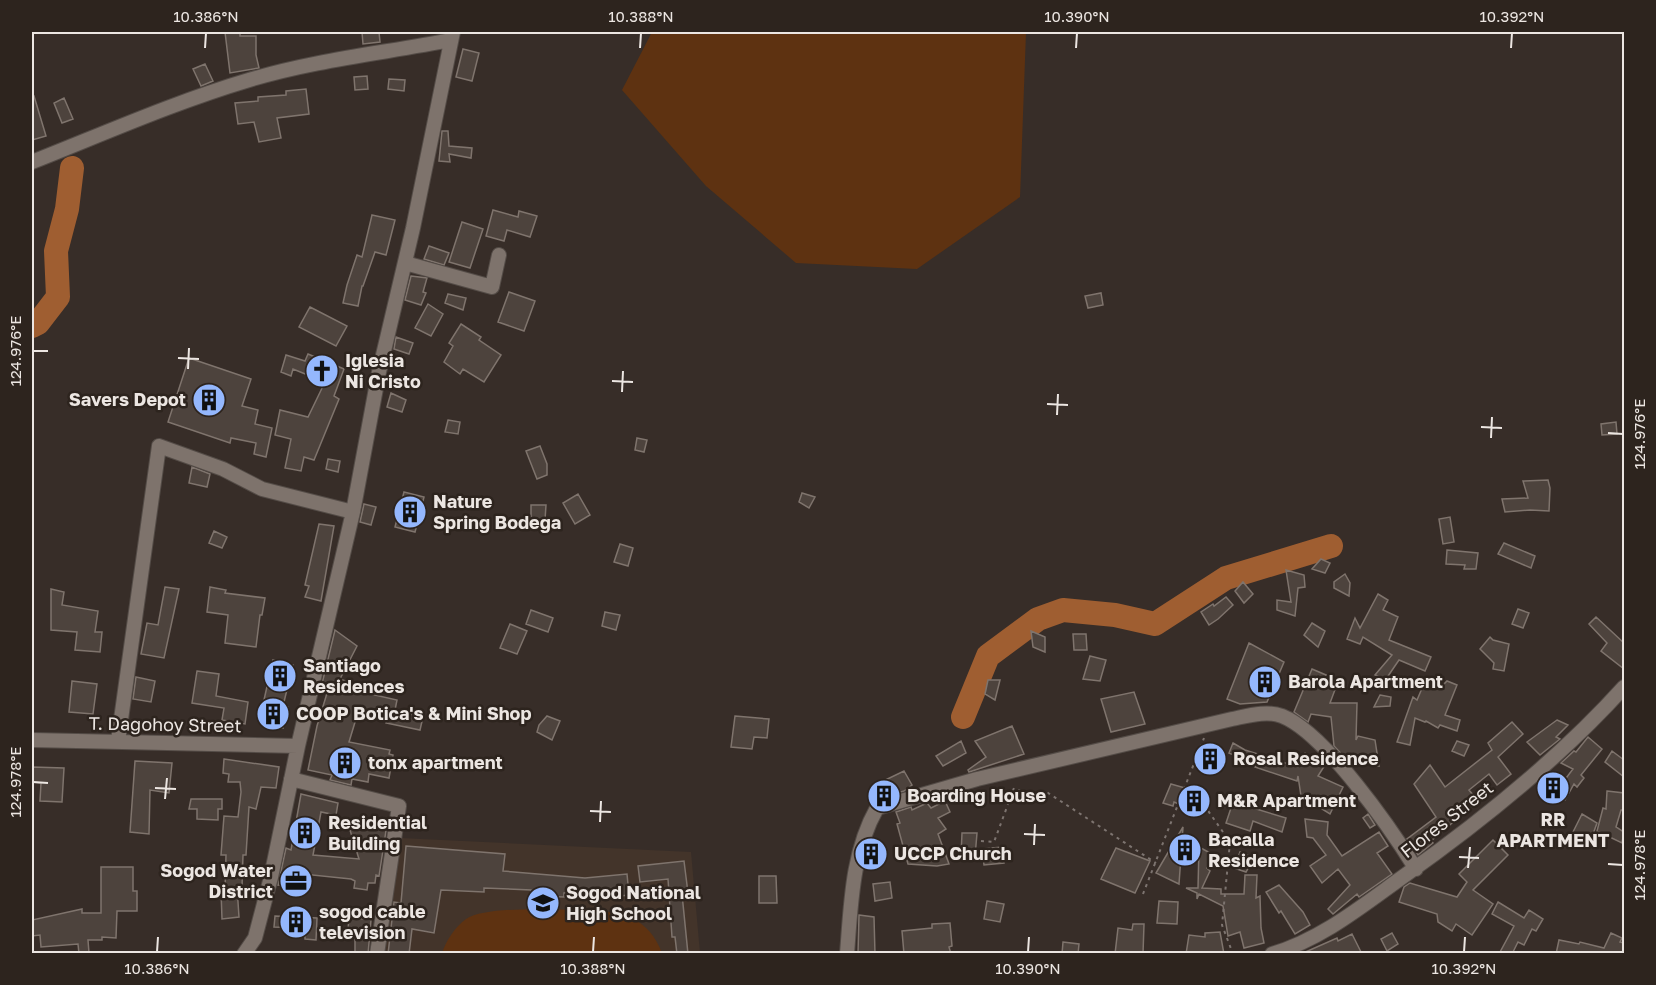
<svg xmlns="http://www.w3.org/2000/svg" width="1656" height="985" viewBox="0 0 1656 985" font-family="'Golos Text',sans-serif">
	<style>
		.built { fill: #43342a }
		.green { fill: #5e3211 }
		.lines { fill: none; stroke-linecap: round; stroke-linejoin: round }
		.river { stroke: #9f5e31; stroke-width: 24 }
		.building { fill: #4d433d; stroke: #7f746d; stroke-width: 1.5 }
		.minor-casing { stroke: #544c47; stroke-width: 16 }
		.path { stroke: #7d7470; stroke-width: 2; stroke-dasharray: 3 4.5; stroke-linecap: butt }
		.minor { stroke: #7e736c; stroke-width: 14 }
		.ticks { fill: none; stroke: #ece6e2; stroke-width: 2 }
		.labels { text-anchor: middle; stroke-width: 5; stroke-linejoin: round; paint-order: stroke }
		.poi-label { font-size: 18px; font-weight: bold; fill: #ece6e2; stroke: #2d241e; text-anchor: start }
		.street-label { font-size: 18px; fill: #ece6e2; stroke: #2d241e }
		.neatline { fill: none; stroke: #ece6e2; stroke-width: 2 }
		.ticks-label { font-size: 15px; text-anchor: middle; fill: #ece6e2 }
	</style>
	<rect width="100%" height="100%" fill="#372d28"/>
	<path class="built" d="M400 838 691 852 700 953 384 954Z"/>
	<path class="green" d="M652 32H1026L1020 197 917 269 796 263 706 186 622 90Z
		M589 910C623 912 649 918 662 953H442C446 941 455 927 466 919 487 905 561 910 589 910Z"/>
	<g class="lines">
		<path class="river" d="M32 326 38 323 58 297 56 251 67 209 72 168
			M963 717 988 656 1038 619 1063 610 1115 615 1155 624 1226 578 1331 546"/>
	</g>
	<path class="building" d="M225 32H240V36H256V55L259 68 230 73Z
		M362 32H379L380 42 363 44Z
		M463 49 479 53 472 81 456 77Z
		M205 64 213 81 201 86 193 69Z
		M367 76 368 89 355 90 354 77Z
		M389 79 405 80 404 91 388 89Z
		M306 89 309 114 277 118 281 138 259 142 254 122 238 124 235 103 258 101V97L286 95V91Z
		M34 96 46 136 32 140V97Z
		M64 98 73 119 62 123 54 103Z
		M442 131H448L449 146 472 148 471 158 449 154 450 162 439 161Z
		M493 210 518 217 519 211 537 216 530 237 507 230 504 241 486 236Z
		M372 215 395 220 386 255 375 252 363 286H362L358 306 343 303 347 285 357 255 362 257Z
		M462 222 483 229 470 268 449 262Z
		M429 246 449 253 444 265 424 259Z
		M411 276 427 278 423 292 426 293 421 305 405 300Z
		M509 292 535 301 524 331 498 322Z
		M1101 293 1103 305 1088 308 1085 296Z
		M448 294 466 298 463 310 445 303Z
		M428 304 443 314 431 336 415 328Z
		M310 307 347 326 336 346 299 327Z
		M461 324 481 337 479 340 501 355 484 382 463 369 460 374 444 362 453 346 449 343Z
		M396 337 413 343 409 354 394 349Z
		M308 354 344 369 334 396 339 399 314 460 304 457 301 471 285 468 291 439 275 435 280 410 308 417 325 382 293 369 291 376 281 372 286 355 305 361Z
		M189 358 251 379 242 406 258 410 255 424 272 428 266 457 254 454 256 443 231 438 230 443 168 422Z
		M391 393 406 400 402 412 387 407Z
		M448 420 460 422 458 434 445 432Z
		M1616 422 1617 434 1602 435 1601 424Z
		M637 438 647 440 644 452 635 450Z
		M540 446 547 464V475L537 479 526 451Z
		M328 459 340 461 338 472 326 469Z
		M192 467 210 474 207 487 189 483Z
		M1548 480 1550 488 1549 511 1530 510 1505 512 1502 499 1528 498 1523 481Z
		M404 492 424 497 415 532 395 527Z
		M802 493 815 497 809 508 799 502Z
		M578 494 590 515 575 524 563 503Z
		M364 504 376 507 371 525 360 522Z
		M531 505H546L545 520H531Z
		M1450 517 1454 542 1443 544 1439 519Z
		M319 524 334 526 321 601 305 597 309 586 305 585Z
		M214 531 227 537 222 548 209 543Z
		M1504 543 1535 556 1531 568 1498 554Z
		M620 544 633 548 628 566 614 562Z
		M1447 550 1478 553 1476 569H1464L1465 565 1446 564Z
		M1321 559 1330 563 1325 573 1312 569Z
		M1286 570 1304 575 1305 587 1298 588 1295 616 1277 610V600L1291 602Z
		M1345 574 1350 583 1349 596 1334 588V582Z
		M1243 582 1253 594 1244 603 1235 591Z
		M165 587 179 589 164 658 141 654 147 623 158 625Z
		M210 587 226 590 225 593 265 598 262 615H260L256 647 225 643 228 615 207 612Z
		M51 589 64 592 62 605 98 611 95 632H102L100 652 75 650 77 632 51 630Z
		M1378 594 1388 600 1383 610 1398 617 1389 640 1431 657 1425 671 1399 660 1386 679 1375 675 1392 655 1363 637 1360 644 1347 639 1355 618 1360 628Z
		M1226 597 1233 605 1218 619 1209 625 1201 612 1213 604 1214 606Z
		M1518 609 1529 613 1523 628 1512 624Z
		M531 610 553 618 548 632 526 624Z
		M605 612 620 615 616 630 602 626Z
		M1596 617 1624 643V669L1601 651 1607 643 1589 624Z
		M1312 623 1325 631 1318 647 1304 635Z
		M510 624 527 631 517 654 500 648Z
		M335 630 357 646 340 679 359 686 357 691 397 700 395 710 423 717 420 730 386 723 388 716 359 709 349 742 390 750 389 754 393 755 389 778 369 774 368 782 352 779 351 785 330 780 332 775 308 770 317 726 328 690 321 688Z
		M1031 631 1045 637V652L1033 647Z
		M1073 634H1086L1087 650H1074Z
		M1490 637 1493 640 1509 644 1504 671 1493 669 1494 663 1480 649Z
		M1249 643 1284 662 1267 702 1240 704 1227 699Z
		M1090 656 1106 660 1100 681 1083 679Z
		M273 660 293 665 283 706 288 707 283 728 259 722Z
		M1312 669 1326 675 1323 681 1336 687 1330 703H1357L1356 740 1358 736 1375 740 1379 766 1348 761 1334 746 1331 717 1311 714 1308 722 1294 712Z
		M197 671 219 674 216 696 248 702 245 724 222 720 224 708 192 703Z
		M136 677 155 681 151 702 133 699Z
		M1426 679 1441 687 1447 681 1457 685 1445 715 1460 720 1457 731 1440 725 1438 728 1426 721 1425 722 1415 718 1410 745 1397 742 1413 697 1417 700Z
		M988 680H1000L995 700 985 694Z
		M72 681 97 684 93 714 69 712Z
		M1134 692 1145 724 1111 732 1101 699Z
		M1380 695 1391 697 1390 706 1374 707Z
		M547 716 560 721 552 740 537 732 539 725Z
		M735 716 769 719 767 738 754 737 752 749 731 747Z
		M1557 720 1568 725 1556 737 1560 739 1540 755 1527 742Z
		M1512 722 1523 734 1498 757 1511 774 1497 785 1489 774 1469 790 1478 801 1431 841 1433 843 1418 855 1407 839 1436 817 1414 784 1430 765 1445 787 1492 750 1488 743Z
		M1012 726 1024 754 969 772 968 770 986 757 975 741Z
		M1588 737 1602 749 1581 775 1584 778 1577 787 1574 784 1565 800 1554 794 1573 769 1561 763 1574 751 1576 752Z
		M961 741 966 753 943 766 936 756Z
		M1457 741 1469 745 1464 756 1452 751Z
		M1233 743 1245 750 1298 767 1305 753 1325 765 1318 776 1343 787 1330 814 1301 796 1298 776 1297 781 1255 767 1256 764 1229 753Z
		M1612 751 1624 760V777L1605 762Z
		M224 759 279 767 276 788 261 787 256 809 249 807 246 855H243L242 887H237L239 917 222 919 221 891H225L226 855H221L224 816 238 817 241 792 240 782H228L229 774 223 773Z
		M135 761 172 763 169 793 150 790 149 834 130 832Z
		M32 767 64 768 62 802 40 801 41 783 32 782Z
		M904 771 912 785 904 791 876 799 873 786Z
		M1171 784 1199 792 1194 810 1174 802 1173 806 1163 803Z
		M1607 791 1624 793V810H1621L1616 827 1624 832 1622 843 1597 831 1603 808 1606 809Z
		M301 794 338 803 336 815 321 812 313 855 359 859 349 827 366 829 368 820 387 824 379 876 376 875 375 883H368L367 890 354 888 355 881 351 879 303 874 301 888 278 885 286 848 291 850Z
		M191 799H222V809H218V820L197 819V809H189Z
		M945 801 950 812 938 818 946 829 938 834 949 864 937 866 908 864 897 824 900 823 896 812 911 807 912 810 927 803 931 808Z
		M1233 802 1286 818 1282 832 1253 821 1250 831 1226 823Z
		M1368 814 1375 825 1370 828 1363 818Z
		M1582 814 1597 823 1589 845 1573 832Z
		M1305 819 1328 822 1327 835 1342 856 1379 832 1388 846 1377 853 1392 874 1359 897 1357 894 1333 914 1328 909 1350 885 1338 869 1322 883 1310 866 1326 855 1313 838 1307 837Z
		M1183 827 1179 884 1156 873Z
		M962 833H977L975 857 961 856Z
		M1493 840 1508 855 1473 890 1493 904 1472 935 1456 924 1452 931 1438 922 1437 914 1399 902 1404 887 1410 883 1457 897 1467 882 1459 874Z
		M406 846 505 854 503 871 585 878 627 874 629 895 601 898V893H564V897L531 896V890L484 888V892L441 890 434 933 412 929 409 954H388L394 902 401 903Z
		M871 846 880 847 879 862H867Z
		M1002 847 1004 863 984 865 982 849Z
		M1199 847 1214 855 1207 868 1210 871 1202 888 1221 889V894H1244L1245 875H1257L1256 898 1260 896 1261 928 1264 943 1244 948 1240 932 1228 936 1223 906 1199 894 1197 899V893L1186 888H1198Z
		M1116 848 1150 861 1135 893 1101 879Z
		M1240 852 1254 858 1246 872 1234 868Z
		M684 861 688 893 682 894 688 954H677L675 937H672L668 879 640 882 638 866Z
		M101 867H133V891H137V911H117L116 938 102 937V940H88L89 953 79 954 78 944 41 947 40 935 32 936V920L82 909V913H101Z
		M759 876H776L777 903H759Z
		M890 882 892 898 875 901 873 884Z
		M1279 885 1303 912 1310 925 1295 934 1281 911 1279 913 1266 892Z
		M987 901 1004 904 1000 922 984 919Z
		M1159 901 1178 902 1177 924 1157 923Z
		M1498 902 1524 918 1529 910 1543 919 1536 931 1532 929 1524 945 1518 942 1512 954H1499L1514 926 1492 914Z
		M859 915 874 917 875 954H858Z
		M275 916 317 918 316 940 305 939V928L274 927Z
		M349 917 371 920 368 954H355V931L348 930Z
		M950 923 952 946 949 947 951 954H904L902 931 932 928V924Z
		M1133 924H1144L1143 954H1115L1118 928 1132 930Z
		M1220 932 1224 954H1186L1189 935 1205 937V933Z
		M1392 933 1398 944 1387 951 1381 939Z
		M1611 933 1622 938 1620 942 1624 943V954H1556L1559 940 1579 944 1580 942 1604 948Z
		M1352 934 1362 954H1301L1337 938 1338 941Z
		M1063 942 1079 944 1078 954H1062Z"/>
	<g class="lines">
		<defs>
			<path id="minor" d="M32 162C103 134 175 102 249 80 315 60 384 53 451 40
				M405 263 492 287 499 255
				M32 740 298 746
				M118 741 159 446 223 469 262 489 353 512
				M291 779 399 806 377 954
				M244 954 255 938 271 877 298 746 353 512 379 372 413 228 453 32
				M847 954C851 904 852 852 877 808L977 779 1232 719C1247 716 1267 710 1282 716 1325 733 1391 829 1416 869
				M1272 954C1322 939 1362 906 1404 876 1483 820 1560 758 1624 687"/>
		</defs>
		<use href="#minor" class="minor-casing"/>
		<path class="path" d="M1204 805 1230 842 1222 925 1233 954
			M981 841 994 842 1014 788 1040 800 1045 791 1156 863
			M1143 894 1204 738"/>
		<use href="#minor" class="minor"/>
	</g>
	<path class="ticks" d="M205 48 206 33M640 48 641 33M1076 48 1077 33M1511 48 1512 33M33 351H48M178 358 199 359M188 369 189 348M612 381 633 382M622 392 623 371M1047 404 1068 405M1057 415 1058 394M1481 427 1502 428M1608 433 1623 434M1491 438 1492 417M33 782 48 783M155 788 176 789M165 799 167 778M590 811 611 812M600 822 601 801M1024 834 1045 835M1034 845 1035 824M1459 857 1479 858M1608 864 1623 865M1468 868 1470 847M157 952 158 937M593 952 594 937M1028 952 1029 937M1464 952 1465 937"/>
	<defs>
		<symbol id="church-disc" viewBox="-11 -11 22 22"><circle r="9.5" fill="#94b7fd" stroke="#2d241e"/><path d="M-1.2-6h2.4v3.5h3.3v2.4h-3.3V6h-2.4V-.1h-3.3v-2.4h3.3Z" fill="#111"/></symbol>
		<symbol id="building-disc" viewBox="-11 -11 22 22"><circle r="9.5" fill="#94b7fd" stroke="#2d241e"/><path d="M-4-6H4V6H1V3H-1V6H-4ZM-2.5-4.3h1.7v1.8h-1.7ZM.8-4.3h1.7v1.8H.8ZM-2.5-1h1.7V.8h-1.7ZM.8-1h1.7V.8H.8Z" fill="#111"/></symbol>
		<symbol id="office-disc" viewBox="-11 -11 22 22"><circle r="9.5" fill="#94b7fd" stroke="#2d241e"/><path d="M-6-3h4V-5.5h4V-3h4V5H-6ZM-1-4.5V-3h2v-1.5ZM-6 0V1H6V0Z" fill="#111"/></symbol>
		<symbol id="school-disc" viewBox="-11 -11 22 22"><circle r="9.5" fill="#94b7fd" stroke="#2d241e"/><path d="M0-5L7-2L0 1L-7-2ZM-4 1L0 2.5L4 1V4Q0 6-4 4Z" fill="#111"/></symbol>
	</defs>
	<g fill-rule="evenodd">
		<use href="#church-disc" x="303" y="352" width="38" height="38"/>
		<use href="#building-disc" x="190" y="381" width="38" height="38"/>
		<use href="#building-disc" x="391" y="493" width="38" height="38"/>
		<use href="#building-disc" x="261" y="657" width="38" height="38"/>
		<use href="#building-disc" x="1246" y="663" width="38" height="38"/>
		<use href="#building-disc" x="254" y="695" width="38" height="38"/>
		<use href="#building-disc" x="1191" y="740" width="38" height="38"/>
		<use href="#building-disc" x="326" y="744" width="38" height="38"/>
		<use href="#building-disc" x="1534" y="769" width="38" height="38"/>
		<use href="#building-disc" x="865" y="777" width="38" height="38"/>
		<use href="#building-disc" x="1175" y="782" width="38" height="38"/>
		<use href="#building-disc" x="286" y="814" width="38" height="38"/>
		<use href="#building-disc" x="1166" y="831" width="38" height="38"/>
		<use href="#building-disc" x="852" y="835" width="38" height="38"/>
		<use href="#office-disc" x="277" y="862" width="38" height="38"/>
		<use href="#school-disc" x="524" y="884" width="38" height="38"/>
		<use href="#building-disc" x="277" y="903" width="38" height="38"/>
	</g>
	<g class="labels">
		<g class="poi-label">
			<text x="345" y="367">Iglesia<tspan x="345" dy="21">Ni Cristo</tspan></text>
			<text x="186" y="406" text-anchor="end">Savers Depot</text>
			<text x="433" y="508">Nature<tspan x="433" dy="21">Spring Bodega</tspan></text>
			<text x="303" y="672">Santiago<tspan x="303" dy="21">Residences</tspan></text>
			<text x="1288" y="688">Barola Apartment</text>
			<text x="296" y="720">COOP Botica's &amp; Mini Shop</text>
			<text x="1233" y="765">Rosal Residence</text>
			<text x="368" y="769">tonx apartment</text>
			<text x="907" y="802">Boarding House</text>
			<text x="1217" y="807">M&amp;R Apartment</text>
			<text x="1553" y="826" text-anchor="middle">RR<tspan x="1553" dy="21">APARTMENT</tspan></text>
			<text x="328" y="829">Residential<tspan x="328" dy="21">Building</tspan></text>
			<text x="1208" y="846">Bacalla<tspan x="1208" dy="21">Residence</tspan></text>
			<text x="894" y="860">UCCP Church</text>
			<text x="273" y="877" text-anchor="end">Sogod Water<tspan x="273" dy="21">District</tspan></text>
			<text x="566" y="899">Sogod National<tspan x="566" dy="21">High School</tspan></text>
			<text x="319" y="918">sogod cable<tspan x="319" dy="21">television</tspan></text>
		</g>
		<g class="street-label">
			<text transform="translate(165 725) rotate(1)" y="6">T. Dagohoy Street</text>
			<text transform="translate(1447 820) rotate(-38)" y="6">Flores Street</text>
		</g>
	</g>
	<rect width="1656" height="985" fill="none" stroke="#2d241e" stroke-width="66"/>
	<rect x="33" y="33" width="1590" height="919" class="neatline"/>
	<g class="ticks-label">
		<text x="206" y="22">10.386°N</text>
		<text x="641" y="22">10.388°N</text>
		<text x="1077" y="22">10.390°N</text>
		<text x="1512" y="22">10.392°N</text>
		<text transform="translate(16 351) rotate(-90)" y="5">124.976°E</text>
		<text transform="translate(1640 434) rotate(-90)" y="5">124.976°E</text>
		<text transform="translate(16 782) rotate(-90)" y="5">124.978°E</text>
		<text transform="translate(1640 865) rotate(-90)" y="5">124.978°E</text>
		<text x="157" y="974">10.386°N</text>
		<text x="593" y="974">10.388°N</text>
		<text x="1028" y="974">10.390°N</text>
		<text x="1464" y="974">10.392°N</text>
	</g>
</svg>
